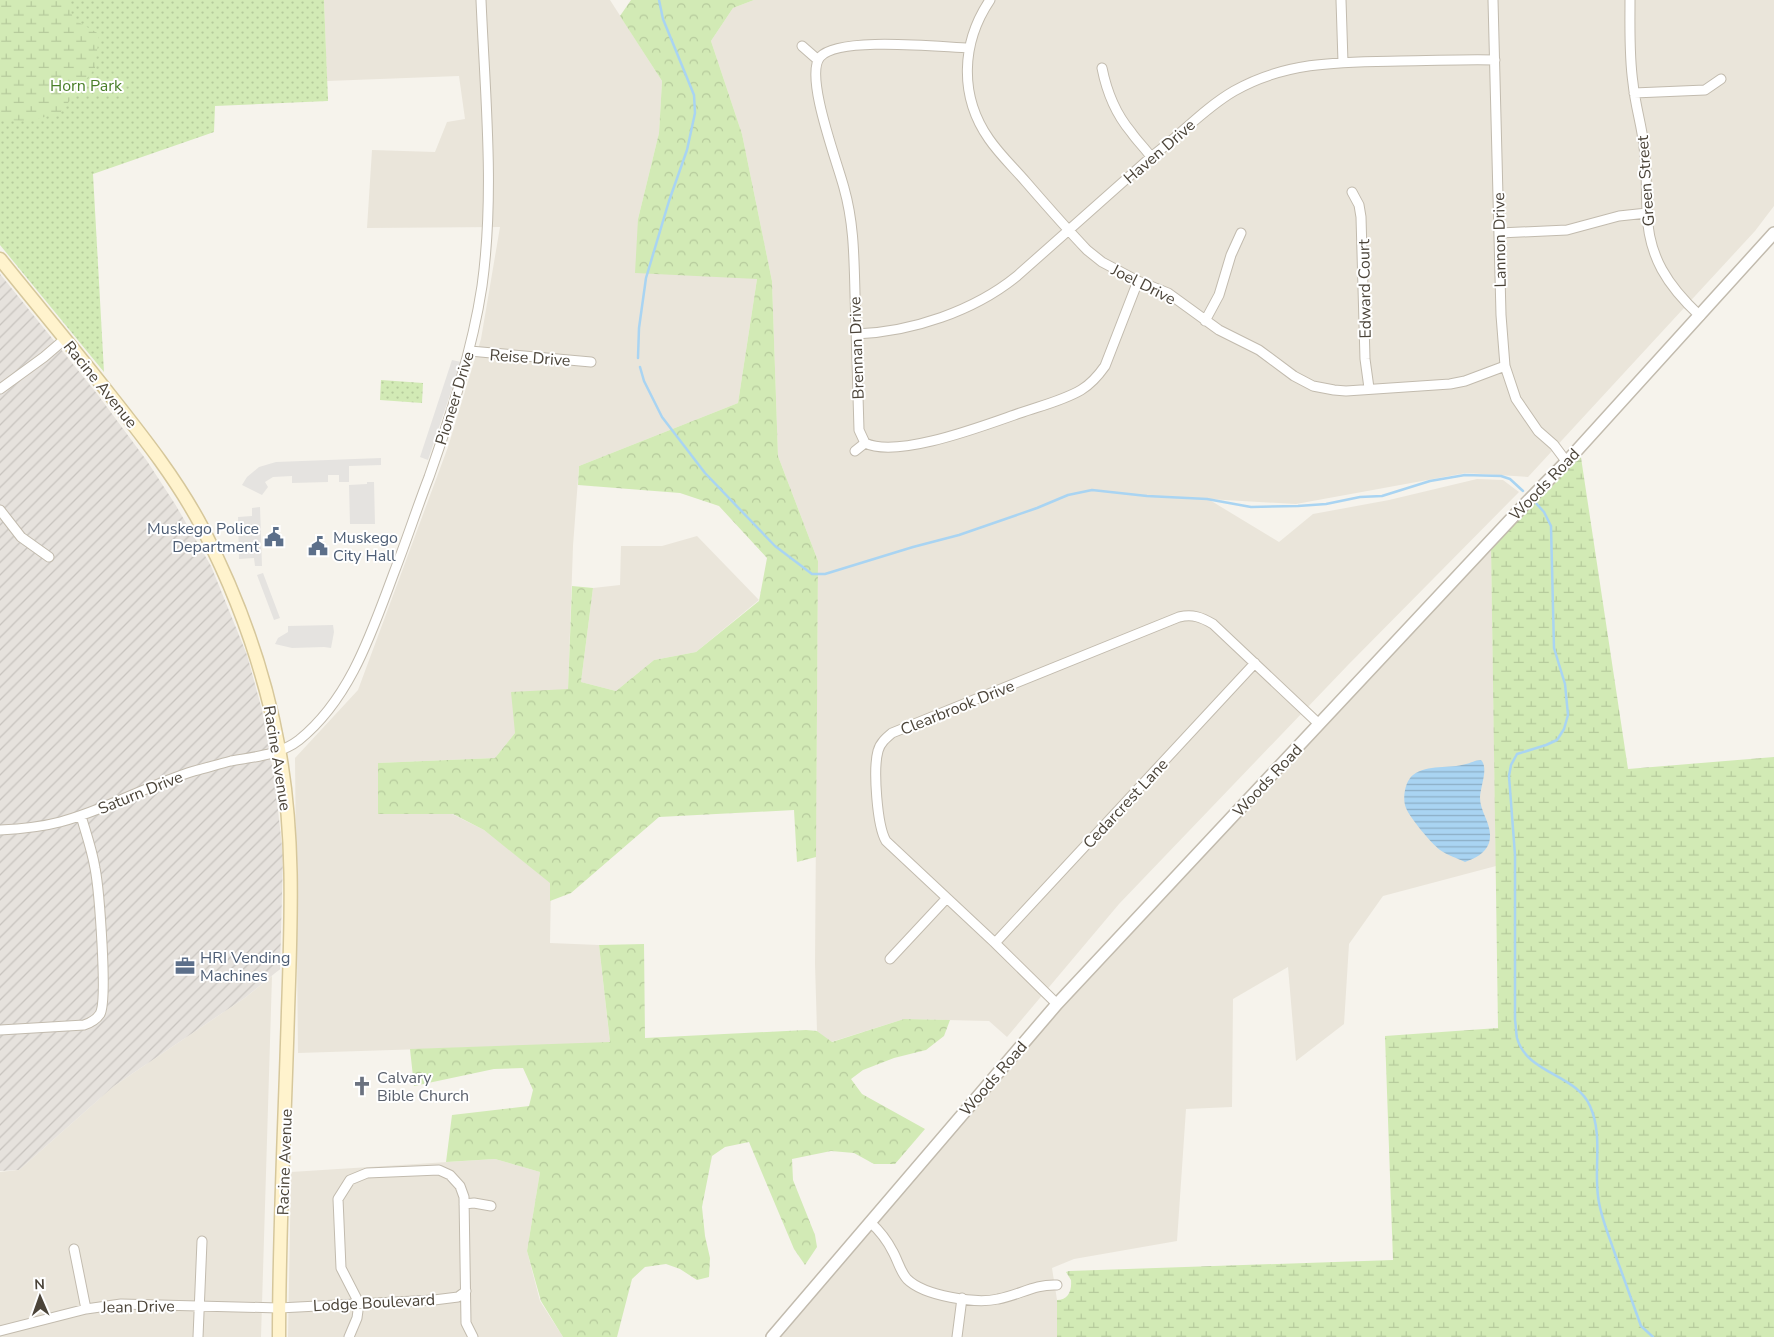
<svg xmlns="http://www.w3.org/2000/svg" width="1774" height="1337" viewBox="0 0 1774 1337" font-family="'Nunito Sans',sans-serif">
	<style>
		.residential { fill: #eae5da }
		.industrial { fill: url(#industrial-furrows) }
		.green { fill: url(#green-dots) }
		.forest { fill: url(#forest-crowns) }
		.wetland { fill: url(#wetland-marsh) }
		.parking { fill: #e5e3e0 }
		.water { fill: url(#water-rules) }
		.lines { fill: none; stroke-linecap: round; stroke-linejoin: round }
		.stream { stroke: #a9d4f2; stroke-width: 2.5 }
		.minor-casing { stroke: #c2bbae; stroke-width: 11 }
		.tertiary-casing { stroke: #c2bbae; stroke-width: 14 }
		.secondary-casing { stroke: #d6c79b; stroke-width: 15 }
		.minor { stroke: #fff; stroke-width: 9 }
		.tertiary { stroke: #fff; stroke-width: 11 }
		.secondary { stroke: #fff3cd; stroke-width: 12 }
		.labels { text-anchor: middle; stroke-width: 4; stroke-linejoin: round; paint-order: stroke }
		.park-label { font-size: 16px; fill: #4a7f2a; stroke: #fff }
		.street-label { font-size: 16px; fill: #4b4439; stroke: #fff }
		.service-label { font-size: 16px; fill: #4e5e75; stroke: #fff; text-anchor: start }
		.worship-label { font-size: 16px; fill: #5b616d; stroke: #fff; text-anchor: start }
	</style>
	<defs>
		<pattern id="industrial-furrows" width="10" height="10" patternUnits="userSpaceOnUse" patternTransform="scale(1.25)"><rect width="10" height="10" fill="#e6e2dd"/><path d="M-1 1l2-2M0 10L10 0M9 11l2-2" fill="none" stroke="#c7c3be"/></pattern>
		<pattern id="green-dots" width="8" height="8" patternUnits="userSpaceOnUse" patternTransform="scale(1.25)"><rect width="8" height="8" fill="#d2eab5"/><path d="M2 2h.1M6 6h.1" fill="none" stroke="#b6ca9c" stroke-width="1.8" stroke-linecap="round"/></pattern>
		<pattern id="forest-crowns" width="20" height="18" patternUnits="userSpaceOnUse" patternTransform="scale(1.25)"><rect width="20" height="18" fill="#d2eab5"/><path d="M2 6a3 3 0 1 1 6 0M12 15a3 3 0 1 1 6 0" fill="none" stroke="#b6ca9c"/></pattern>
		<pattern id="wetland-marsh" width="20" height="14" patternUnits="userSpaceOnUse" patternTransform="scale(1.25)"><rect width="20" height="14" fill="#d2eab5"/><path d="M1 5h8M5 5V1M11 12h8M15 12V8" fill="none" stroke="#b6ca9c"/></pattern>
		<pattern id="water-rules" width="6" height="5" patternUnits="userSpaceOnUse" patternTransform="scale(1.25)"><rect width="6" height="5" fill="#a9d4f2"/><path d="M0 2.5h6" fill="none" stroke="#8caec5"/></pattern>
	</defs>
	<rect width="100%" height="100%" fill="#f6f3ec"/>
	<path class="residential" d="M324 0H610L662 81 659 133 638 219 757 279 738 403 579 466 573 546 568 689 515 733 495 758 378 763V814H452L484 830 551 883 550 943 599 945 610 1043 298 1053 295 758 358 690 448 447 481 339 500 227 367 228 372 150 435 152 447 122 465 119 459 76 327 81Z
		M754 0H1774V206L1755 231 1528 477 1466 473 1296 504 1208 499 1279 542 1313 514 1389 500 1477 479 1503 480 1519 492 1348 665 1119 904 1007 1037 989 1021 904 1019 831 1042 817 1031 815 964 818 561 778 456 772 281 742 134 711 41 733 8Z
		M697 536 759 600 696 652 654 660 616 691 581 682 593 588 620 585 621 546H662Z
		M1491 546 1496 866 1383 896 1349 944 1344 1024 1296 1061 1288 967 1233 999 1232 1107 1186 1109 1177 1241 1074 1259 1052 1268 1057 1300V1337H779L1029 1043Z
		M272 976 261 1337H0V1172L19 1170 114 1086 246 997Z
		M495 1159 540 1172 527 1251 540 1301 563 1337H288L291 1172Z"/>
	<path class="industrial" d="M0 274 98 395 147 461 175 504 211 566 247 655 262 710 275 782 283 856 280 969 246 997 114 1086 19 1170 0 1171Z"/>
	<path class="green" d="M0 0H324L328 101 215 106 214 132 93 174 104 372 0 245Z
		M381 380 423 383 422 403 380 400Z"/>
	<path class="forest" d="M631 0H754L733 8 711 41 742 134 772 281 778 456 818 561 816 857 797 862 794 810 659 817 571 893 550 901V883L484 830 453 814H378V763L495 758 515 733 511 692 568 689 572 586 593 588 581 682 616 691 654 660 696 652 759 601 767 558 719 506 680 493 578 485 579 466 738 403 757 279 635 273 638 219 659 133 662 81 620 16Z
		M644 944 645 1038 806 1030 817 1031 832 1042 904 1019 950 1020 944 1036 926 1050 894 1058 863 1070 851 1079 862 1094 925 1129 895 1164H874L854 1153 831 1151 792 1159 793 1180 815 1235 817 1247 805 1265 794 1249 749 1142 725 1147 712 1156 702 1207 705 1236 710 1258 709 1277 697 1280 680 1269 666 1264 645 1267 632 1279 617 1337H563L541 1301 527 1251 540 1172 495 1159 446 1162 452 1115 529 1106 533 1090 523 1068 494 1069 414 1086 410 1049 610 1042 599 945Z"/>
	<path class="wetland" d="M0 0H68L73 19 99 34 95 68 61 112 31 121 0 120Z
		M1580 451 1628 769 1774 757V1337H1057V1300C1068 1300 1072 1291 1071 1280L1066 1272 1069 1271 1393 1260 1385 1036 1498 1028 1491 546Z"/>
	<path class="parking" d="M452 360 461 362 428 460 420 457Z
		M381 458V465L349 466V482H339V475H328V482L292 483V476L273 477 265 482 268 487 262 495 242 485 247 477 259 467 276 462Z
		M367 482H374L375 524H350L349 485 367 484Z
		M260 507 262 566H255L254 558 239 559 238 517 252 516V508Z
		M263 573 280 618 274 620 257 575Z
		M333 625 334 632 331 648 324 647 292 648 275 644 278 638 288 632V626Z"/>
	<path class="water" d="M1481 760C1489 768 1480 787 1480 798 1480 813 1494 826 1489 843 1485 854 1475 858 1465 862 1457 858 1447 855 1440 850 1431 843 1410 818 1406 808 1402 799 1405 781 1413 775 1428 764 1449 769 1466 764 1471 763 1475 760 1481 760Z"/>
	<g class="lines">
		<path class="stream" d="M638 358 639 328 646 278 669 201 687 150 695 113 694 95 663 19 659 0
			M640 367 644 381 662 417 705 473 775 546 812 574H825L913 547 959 535 1037 508 1068 495 1092 490 1147 496 1207 499 1251 507 1298 506 1326 504 1360 497 1382 496 1430 481 1465 475 1501 476 1510 479 1523 491
			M1534 501 1544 512 1551 526 1554 648 1565 684 1568 715 1564 729 1557 740 1546 745 1517 754 1511 765 1509 776 1515 855V1020C1516 1026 1516 1033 1517 1038 1527 1074 1576 1074 1590 1106 1603 1135 1594 1166 1598 1196 1600 1215 1608 1233 1614 1251 1623 1276 1632 1301 1641 1326L1653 1337"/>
		<defs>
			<path id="minor" d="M990 0C961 43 959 96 989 139 1000 155 1014 168 1026 182 1046 205 1066 228 1087 250L1102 262 1138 281 1168 293 1219 330 1259 350 1294 376 1313 386 1334 390 1346 391 1450 384 1465 381 1505 366
				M1341 0 1343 62
				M1493 0 1501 315 1505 366 1516 399 1538 431 1554 445 1566 461
				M1630 0C1630 28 1629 56 1633 83 1635 105 1642 126 1644 147 1647 168 1646 190 1647 211 1648 257 1668 286 1700 316
				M802 46 818 60
				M969 48C940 47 838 36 820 57 804 76 838 164 844 188 854 223 854 258 855 294 856 339 858 385 859 430L865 443C898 459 985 425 1020 413 1040 406 1062 401 1081 390 1091 384 1098 376 1105 366L1138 281
				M1102 68C1107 93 1115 113 1131 132 1137 141 1145 148 1151 157
				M1634 93 1705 90 1721 79
				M1352 192 1359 205 1361 217 1365 359 1369 388
				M1499 233 1567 230 1619 216 1647 213
				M1205 321 1219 295 1231 255 1241 233
				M856 334C912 332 974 311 1017 276L1151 157C1180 136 1203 109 1234 91 1286 61 1342 62 1400 61 1432 61 1463 59 1495 60
				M470 351 591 362
				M0 389 44 357 65 339
				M855 451 865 443
				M0 510 21 537 49 557
				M0 830C20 829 41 827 60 822 106 810 148 785 194 771 206 768 219 764 231 761 253 757 280 755 299 740 351 698 372 631 395 570 407 539 417 508 429 477 451 414 472 352 482 286 495 192 485 95 481 0
				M995 943 1255 663
				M890 959 946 899
				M1057 1004 995 943 886 841C877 826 873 769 878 751 880 743 886 738 892 733L1179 617C1193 614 1201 617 1213 624L1319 724
				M0 1030 84 1025C90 1023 96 1020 100 1014 108 1000 99 889 95 868 92 850 86 833 81 816
				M464 1204 474 1203 491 1206
				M870 1222C880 1231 887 1240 893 1252 898 1261 900 1271 907 1279 924 1296 976 1304 998 1299 1020 1295 1034 1284 1057 1285
				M74 1249 86 1309
				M0 1331 86 1309 121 1304 279 1308 434 1300 458 1297 466 1291
				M198 1337 202 1241
				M349 1337 357 1318 359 1303 341 1268 338 1199 350 1180 367 1173 439 1170 450 1175 460 1186 464 1197 466 1323 473 1337
				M957 1337 962 1298"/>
			<path id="tertiary" d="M772 1337 1057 1004 1525 504 1570 458 1774 233"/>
			<path id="secondary" d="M0 259C37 305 74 349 110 395 144 438 178 481 203 529 239 599 265 672 279 749 295 835 291 923 288 1011 285 1119 279 1228 279 1337"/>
		</defs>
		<use href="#minor" class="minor-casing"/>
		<use href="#tertiary" class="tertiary-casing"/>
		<use href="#secondary" class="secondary-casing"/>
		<use href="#minor" class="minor"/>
		<use href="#tertiary" class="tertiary"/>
		<use href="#secondary" class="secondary"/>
	</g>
	<defs>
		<symbol id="civic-bare" viewBox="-9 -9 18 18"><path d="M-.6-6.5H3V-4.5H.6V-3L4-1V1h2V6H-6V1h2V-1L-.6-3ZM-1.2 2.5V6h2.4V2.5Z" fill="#5c6f8a" stroke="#fff" stroke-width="2.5" paint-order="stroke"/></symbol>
		<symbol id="office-bare" viewBox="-9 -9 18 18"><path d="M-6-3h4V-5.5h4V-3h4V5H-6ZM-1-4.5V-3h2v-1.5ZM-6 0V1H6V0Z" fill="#5c6f8a" stroke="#fff" stroke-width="2.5" paint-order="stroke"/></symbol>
		<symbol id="church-bare" viewBox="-9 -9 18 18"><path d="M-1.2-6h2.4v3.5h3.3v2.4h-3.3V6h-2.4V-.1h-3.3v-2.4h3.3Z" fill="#6b7280" stroke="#fff" stroke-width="2.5" paint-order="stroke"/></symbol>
	</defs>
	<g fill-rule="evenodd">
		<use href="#civic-bare" x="260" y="523" width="28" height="28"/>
		<use href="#civic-bare" x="304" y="532" width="28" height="28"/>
		<use href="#office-bare" x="171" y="952" width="28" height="28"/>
		<use href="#church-bare" x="348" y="1072" width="28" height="28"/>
	</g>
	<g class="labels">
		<g class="park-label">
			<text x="86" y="91">Horn Park</text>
		</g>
		<g class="street-label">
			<text transform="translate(1159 151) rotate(-41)" y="6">Haven Drive</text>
			<text transform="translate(1645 181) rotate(-94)" y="6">Green Street</text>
			<text transform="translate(1499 240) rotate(-91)" y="6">Lannon Drive</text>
			<text transform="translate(1144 284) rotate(27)" y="6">Joel Drive</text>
			<text transform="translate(1364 289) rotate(-91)" y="6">Edward Court</text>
			<text transform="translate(856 348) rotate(-92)" y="6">Brennan Drive</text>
			<text transform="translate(530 357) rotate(4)" y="6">Reise Drive</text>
			<text transform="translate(101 384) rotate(51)" y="6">Racine Avenue</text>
			<text transform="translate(454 398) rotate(-73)" y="6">Pioneer Drive</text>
			<text transform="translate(1544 484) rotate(-46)" y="6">Woods Road</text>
			<text transform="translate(957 707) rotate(-22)" y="6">Clearbrook Drive</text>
			<text transform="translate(278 758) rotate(81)" y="6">Racine Avenue</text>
			<text transform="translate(1267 780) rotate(-47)" y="6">Woods Road</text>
			<text transform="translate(140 792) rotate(-22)" y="6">Saturn Drive</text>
			<text transform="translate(1125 803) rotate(-47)" y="6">Cedarcrest Lane</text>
			<text transform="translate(993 1078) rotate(-49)" y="6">Woods Road</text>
			<text transform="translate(284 1162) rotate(-88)" y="6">Racine Avenue</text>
			<text transform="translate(374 1302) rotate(-3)" y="6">Lodge Boulevard</text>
			<text transform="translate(138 1306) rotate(-1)" y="6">Jean Drive</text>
		</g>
		<g class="service-label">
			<text x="259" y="534" text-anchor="end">Muskego Police<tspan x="259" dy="18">Department</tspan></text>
			<text x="333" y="543">Muskego<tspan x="333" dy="18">City Hall</tspan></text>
			<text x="200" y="963">HRI Vending<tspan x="200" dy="18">Machines</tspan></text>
		</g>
		<g class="worship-label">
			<text x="377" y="1083">Calvary<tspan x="377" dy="18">Bible Church</tspan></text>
		</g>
	</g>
	<g transform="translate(40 1297) rotate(358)" stroke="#ffffff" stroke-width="4" paint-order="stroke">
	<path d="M0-4L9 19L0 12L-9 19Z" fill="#4b4439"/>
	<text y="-8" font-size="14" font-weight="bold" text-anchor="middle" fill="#4b4439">N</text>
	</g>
</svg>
